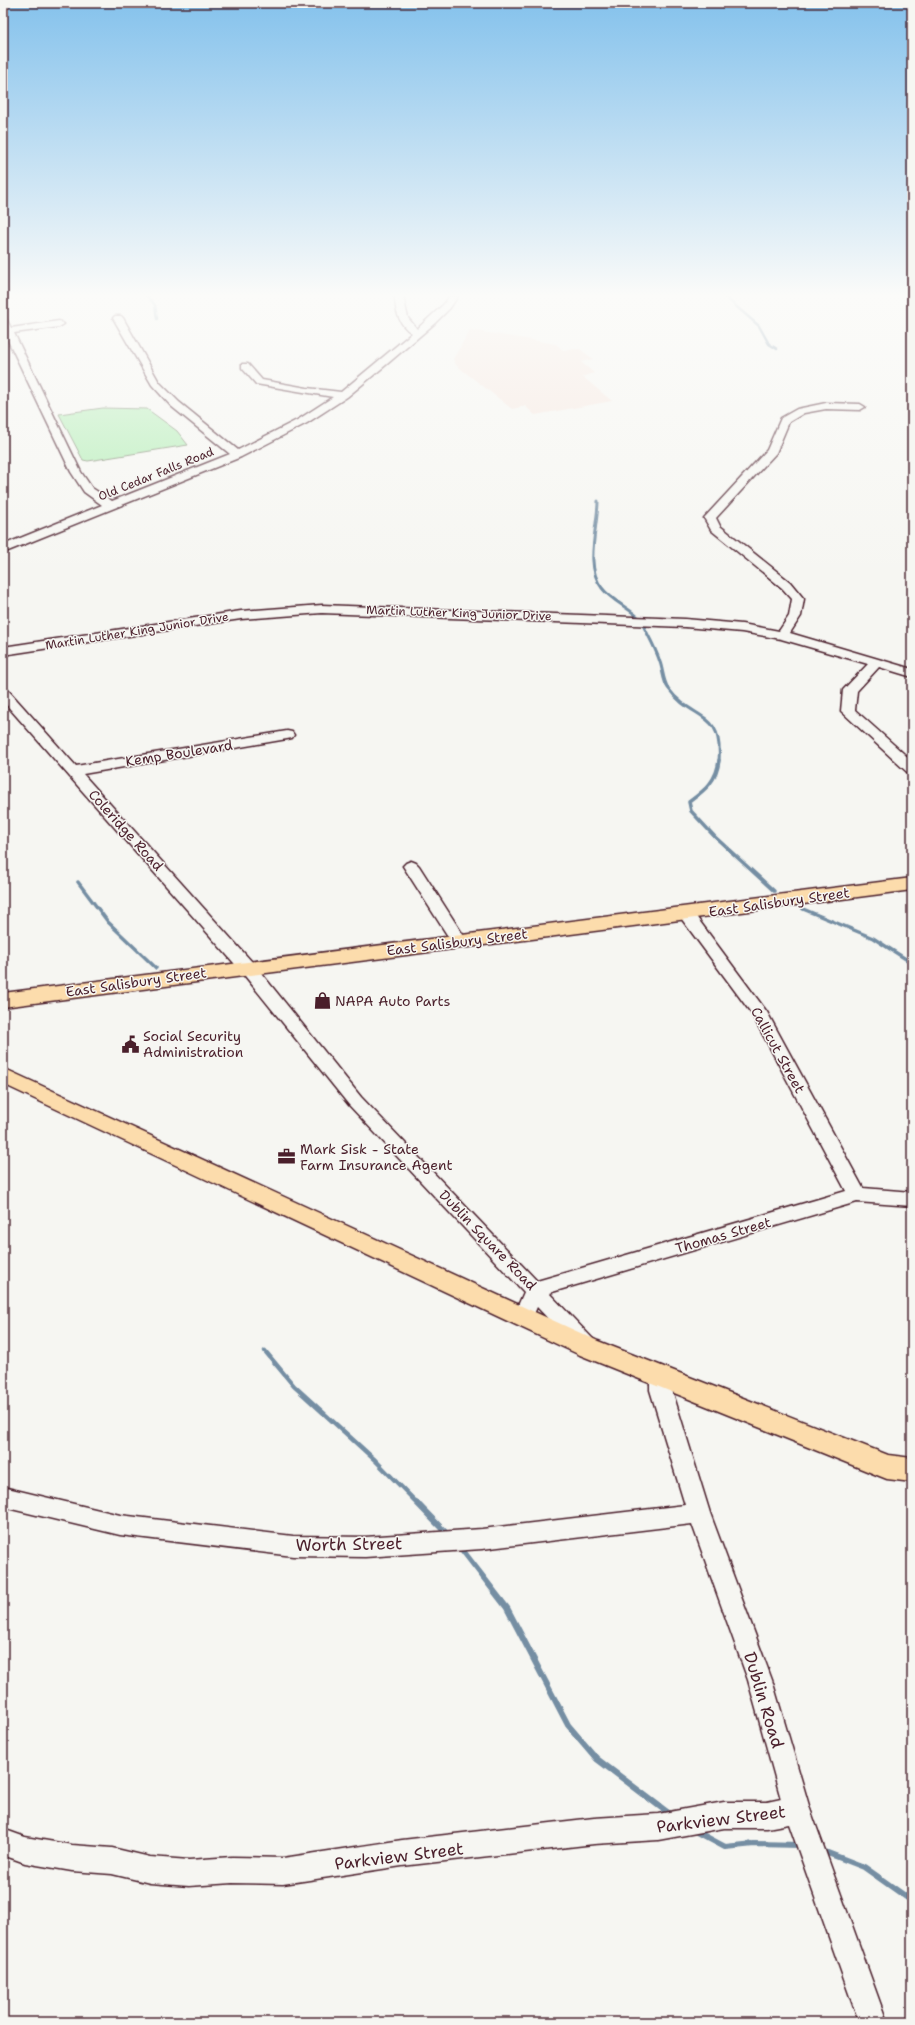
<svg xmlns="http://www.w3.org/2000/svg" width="915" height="2025" viewBox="0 0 915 2025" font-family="'Shantell Sans',sans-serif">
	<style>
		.built { fill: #f6e5dd }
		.green { fill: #b0edb3; stroke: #7d866f }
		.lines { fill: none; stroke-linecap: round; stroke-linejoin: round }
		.stream-far4 { stroke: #758ea3; stroke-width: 2.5 }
		.stream-far3 { stroke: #758ea3; stroke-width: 3 }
		.stream-far2 { stroke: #758ea3; stroke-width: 3.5 }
		.stream-far1 { stroke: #758ea3; stroke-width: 4.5 }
		.stream { stroke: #758ea3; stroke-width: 6 }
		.minor-casing { stroke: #4a1f2b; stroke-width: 3 }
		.major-casing { stroke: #4a1f2b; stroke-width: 3 }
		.minor { fill: #f6f6f2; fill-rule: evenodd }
		.major { fill: #fcdcac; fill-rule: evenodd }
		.labels { text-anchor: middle; stroke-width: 3; stroke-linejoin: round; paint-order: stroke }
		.far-street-label { font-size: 12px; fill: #4a1f2b; stroke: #f6f6f2 }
		.street-label { font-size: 14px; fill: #4a1f2b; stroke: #f6f6f2 }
		.poi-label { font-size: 14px; fill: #4a1f2b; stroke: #f6f6f2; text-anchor: start }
		.near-street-label { font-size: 17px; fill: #4a1f2b; stroke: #f6f6f2 }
	</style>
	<rect width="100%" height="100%" fill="#f6f6f2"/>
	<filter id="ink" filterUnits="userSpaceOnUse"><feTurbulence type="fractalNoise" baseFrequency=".025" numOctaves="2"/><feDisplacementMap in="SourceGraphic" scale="8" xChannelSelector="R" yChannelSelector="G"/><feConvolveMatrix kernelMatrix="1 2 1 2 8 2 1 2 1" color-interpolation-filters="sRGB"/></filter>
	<g filter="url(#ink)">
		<path class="built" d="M470 330 556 344 563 350 580 349 593 359 581 362 594 373 583 377 612 401 535 415 525 406 512 409 456 365 453 359Z"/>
		<path class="green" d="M103 408 147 409 177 431 188 445 88 461 83 460 59 414Z"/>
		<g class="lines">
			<path class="stream-far4" d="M147 296 155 305 157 319
				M724 296 759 326 769 344 777 349"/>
			<path class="stream-far3" d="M598 501C598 527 584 566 602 588 611 600 627 607 638 617
				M643 625C649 637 656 649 660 662 663 670 663 681 668 688 692 722 723 708 719 761"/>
			<path class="stream-far2" d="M719 760C717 781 705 790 689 802L691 811 715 837 774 891
				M78 882 108 922 156 968
				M803 909 873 938 912 963"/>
			<path class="stream-far1" d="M265 1351 294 1386 375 1460 417 1503"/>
			<path class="stream" d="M416 1502 448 1535
				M460 1547 507 1608 568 1725 597 1759 671 1815
				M693 1830 725 1847 754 1844 800 1845
				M820 1850 864 1867 912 1901"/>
			<defs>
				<path id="minor" d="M395 296H403L408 318 417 329 444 304 450 296H458L450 308 435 323 387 364 347 397 307 423 241 457 3 553V545L102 505 84 492 71 472 5 334 3 335V317L6 318 11 328 59 321 64 324 59 327 14 333 81 472 92 488 112 501 230 454 171 406 152 385 113 318 115 316H121L123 318 159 382 179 402 238 450 299 419 333 397 256 384 242 368V364H248L262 380 307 388 341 392 412 333C399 326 395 309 395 296Z
					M826 403 860 404 865 407 860 410 826 409 804 413 789 422 776 453 716 518 720 526 790 582 804 599 801 616 790 633 912 669V677L879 667 857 691 855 710 912 761V773L907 772 841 711 843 690 868 664 781 639 742 632 685 627 322 613 241 619 3 655V647L241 611 322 605 685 619 742 624 779 631 789 616 792 599 782 588 711 530 704 518 767 450 781 418 797 409Z
					M3 689 8 690 76 766 287 731 292 732 294 735 292 738 287 739 83 774 253 963 361 1097 537 1281 846 1191 752 1014 678 914 680 911 686 909 692 911 767 1012 863 1188 912 1192V1206L857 1202 549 1293 593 1339 596 1345 593 1351 586 1353 579 1351 537 1307 530 1323 523 1325 516 1323 513 1317 524 1292 349 1105 241 971 3 701Z
					M411 861 416 863 419 866 467 941 465 945 459 946 453 945 451 941 403 866 406 863Z
					M661 1367 668 1370 672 1376V1390L710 1513 772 1680 810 1809 887 2022H859L789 1824 767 1828H724L658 1840 594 1844 402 1866 283 1884 232 1883 189 1886 150 1883 112 1874 72 1871 25 1863 3 1855V1829L25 1837 72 1845 112 1848 150 1857 189 1860 232 1857 283 1858 402 1840 594 1818 658 1814 724 1802H767L781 1799 748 1680 692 1524 482 1549 365 1557 293 1556 120 1535 3 1507V1487L120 1515 293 1536 365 1537 482 1529 685 1505 650 1390V1376L654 1370Z"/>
				<path id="major" d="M912 878V890L3 1007V993Z
					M3 1068 598 1341 888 1455 912 1458V1482L887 1479 877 1475 580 1355 3 1084Z"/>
			</defs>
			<use href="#minor" class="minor-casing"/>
			<use href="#major" class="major-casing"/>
			<use href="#minor" class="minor"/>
			<use href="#major" class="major"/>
		</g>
	</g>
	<linearGradient id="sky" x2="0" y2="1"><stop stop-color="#85c2ec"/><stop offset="0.51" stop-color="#fbfbf9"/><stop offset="1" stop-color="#fbfbf9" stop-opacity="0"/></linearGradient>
	<rect width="915" height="579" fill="url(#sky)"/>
	<defs>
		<symbol id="shop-bare" viewBox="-9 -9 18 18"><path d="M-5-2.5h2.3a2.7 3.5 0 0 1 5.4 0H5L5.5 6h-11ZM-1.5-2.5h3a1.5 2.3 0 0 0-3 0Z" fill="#4a1f2b" stroke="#f6f6f2" stroke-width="2.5" paint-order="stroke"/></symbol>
		<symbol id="civic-bare" viewBox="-9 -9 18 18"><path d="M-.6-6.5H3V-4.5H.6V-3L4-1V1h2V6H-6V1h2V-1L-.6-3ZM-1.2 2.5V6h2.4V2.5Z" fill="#4a1f2b" stroke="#f6f6f2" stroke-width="2.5" paint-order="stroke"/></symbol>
		<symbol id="office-bare" viewBox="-9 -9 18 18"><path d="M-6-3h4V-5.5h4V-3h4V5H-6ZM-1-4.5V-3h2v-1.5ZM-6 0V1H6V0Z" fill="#4a1f2b" stroke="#f6f6f2" stroke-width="2.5" paint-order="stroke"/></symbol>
	</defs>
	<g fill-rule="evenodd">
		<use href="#shop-bare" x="310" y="988" width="25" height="25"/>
		<use href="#civic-bare" x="118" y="1032" width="25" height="25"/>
		<use href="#office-bare" x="274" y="1144" width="25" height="25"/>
	</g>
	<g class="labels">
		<g class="far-street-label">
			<text transform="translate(156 474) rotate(-22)" y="4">Old Cedar Falls Road</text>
			<text transform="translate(459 613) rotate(2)" y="4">Martin Luther King Junior Drive</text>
			<text transform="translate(137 631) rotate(-9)" y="4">Martin Luther King Junior Drive</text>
		</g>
		<g class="street-label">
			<text transform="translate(179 753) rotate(-9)" y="5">Kemp Boulevard</text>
			<text transform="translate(126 830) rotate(48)" y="5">Coleridge Road</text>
			<text transform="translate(779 902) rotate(-8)" y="5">East Salisbury Street</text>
			<text transform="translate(457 942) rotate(-7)" y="5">East Salisbury Street</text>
			<text transform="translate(136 982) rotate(-8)" y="5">East Salisbury Street</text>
			<text transform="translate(778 1050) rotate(61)" y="5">Callicut Street</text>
			<text transform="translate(723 1235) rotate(-16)" y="5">Thomas Street</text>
			<text transform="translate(488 1240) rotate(46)" y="5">Dublin Square Road</text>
		</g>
		<g class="poi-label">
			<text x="335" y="1006">NAPA Auto Parts</text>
			<text x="143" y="1041">Social Security<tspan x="143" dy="16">Administration</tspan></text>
			<text x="300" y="1154">Mark Sisk - State<tspan x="300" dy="16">Farm Insurance Agent</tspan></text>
		</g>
		<g class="near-street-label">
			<text transform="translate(349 1544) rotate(-1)" y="6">Worth Street</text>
			<text transform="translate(764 1700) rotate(73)" y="6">Dublin Road</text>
			<text transform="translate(721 1819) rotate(-7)" y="6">Parkview Street</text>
			<text transform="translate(399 1856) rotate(-7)" y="6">Parkview Street</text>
		</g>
	</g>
	<rect width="915" height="2025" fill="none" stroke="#f6f6f2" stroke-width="16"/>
	<rect x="8" y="8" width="899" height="2009" fill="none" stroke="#4a1f2b" stroke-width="1.5" filter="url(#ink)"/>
</svg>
